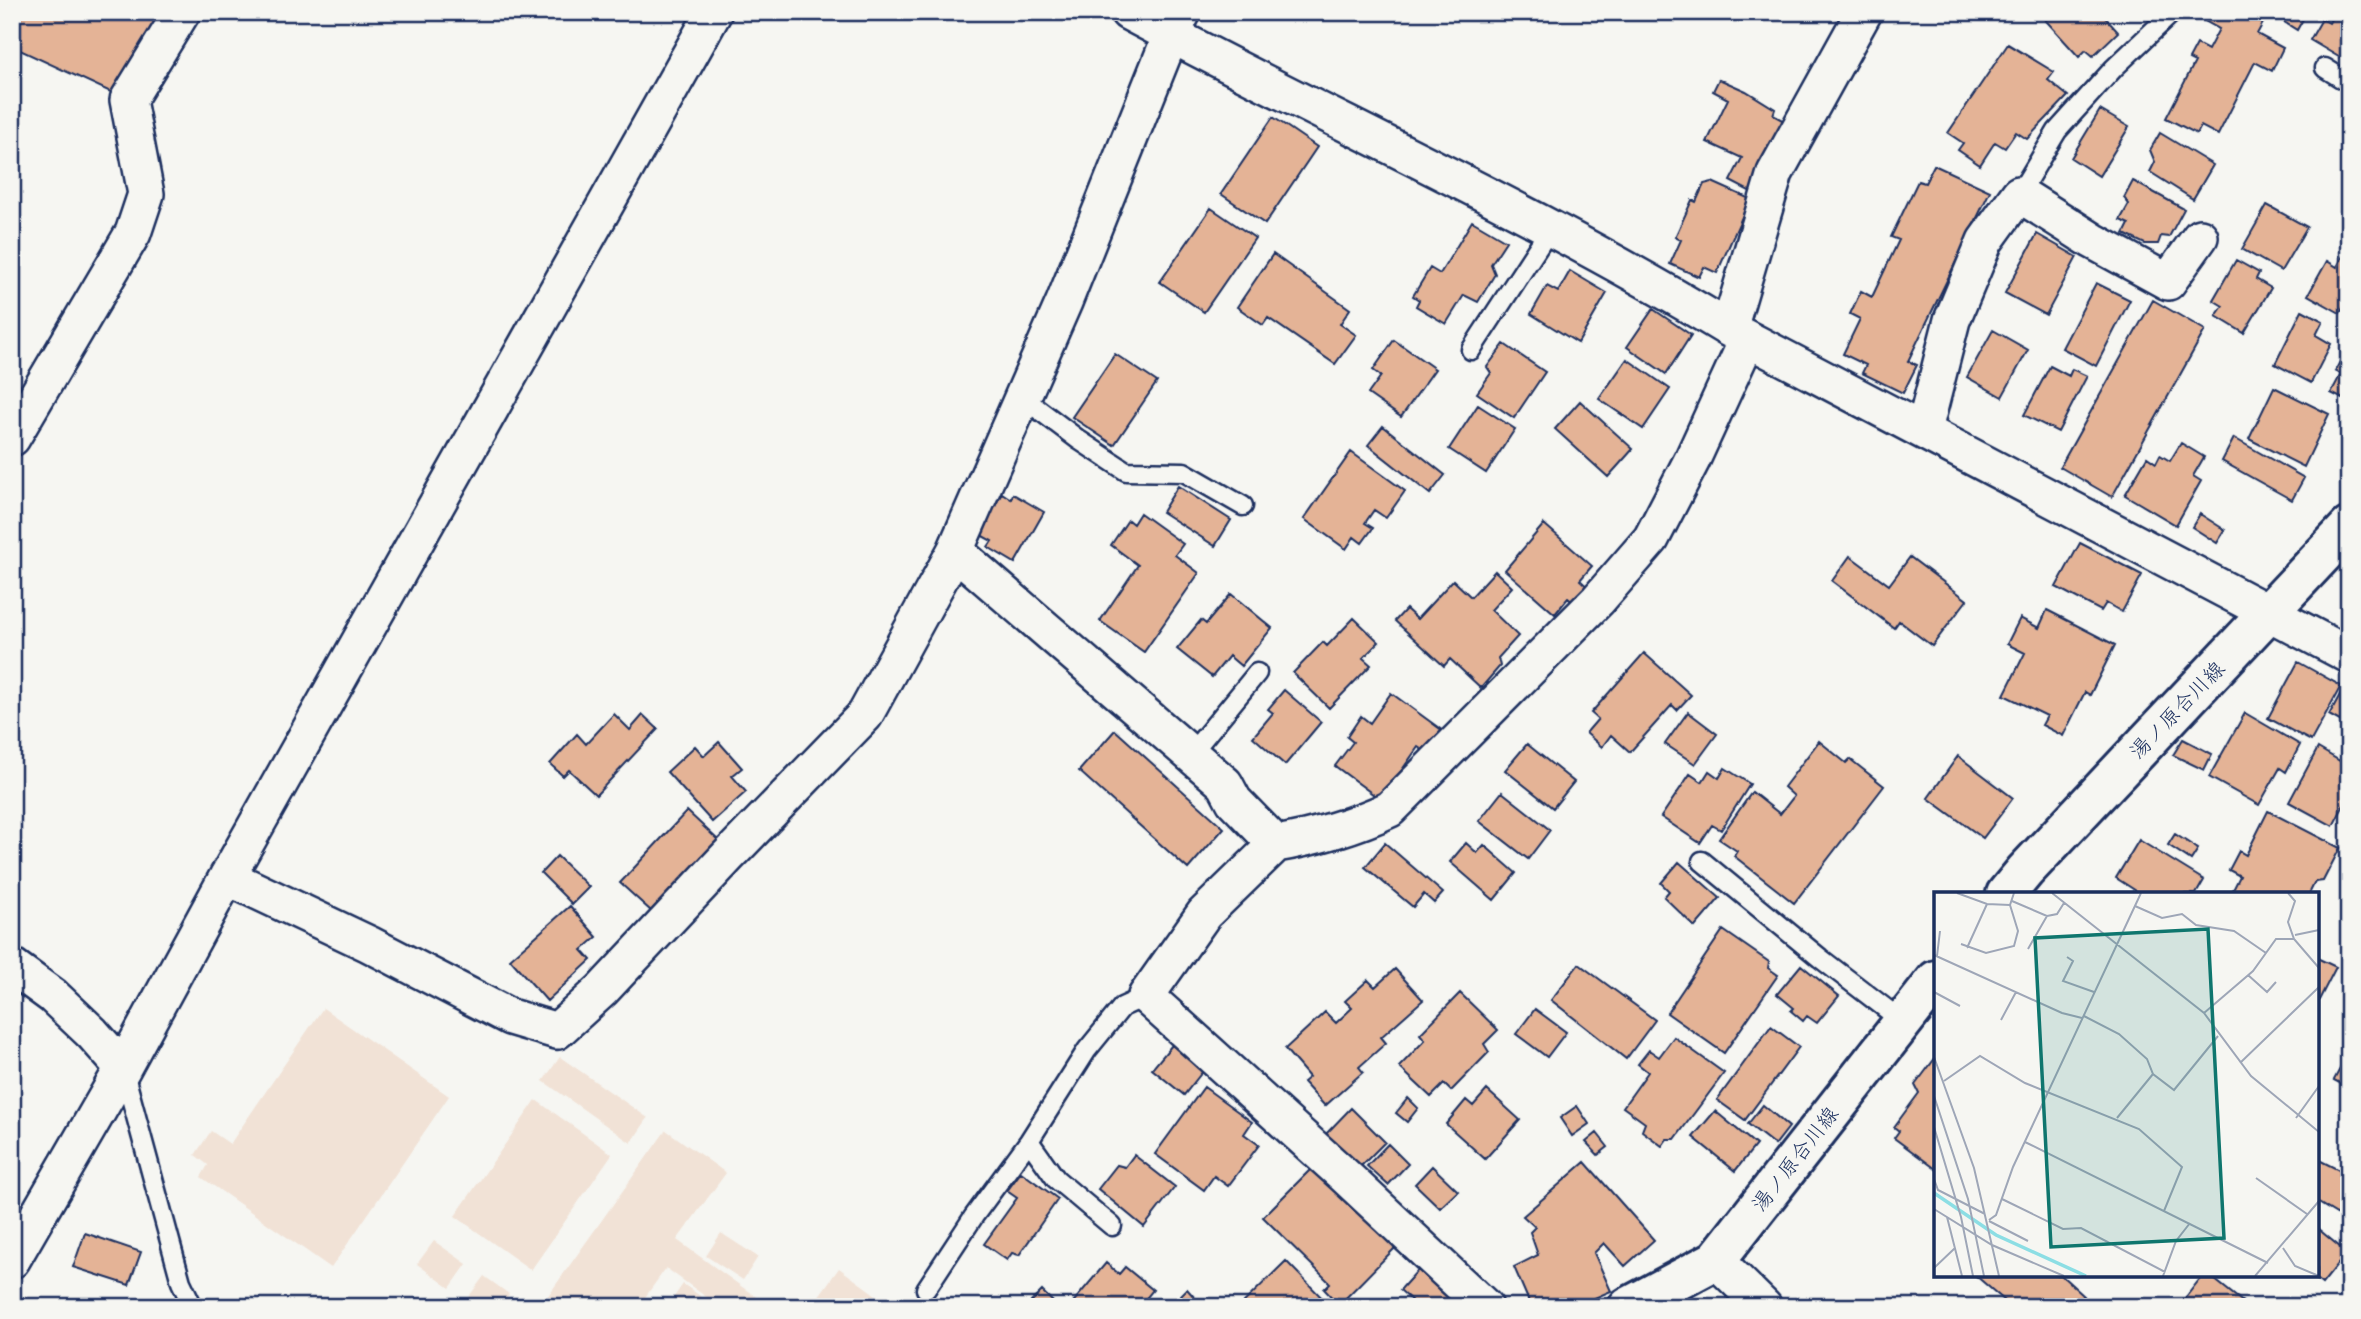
<svg xmlns="http://www.w3.org/2000/svg" width="2361" height="1319" viewBox="0 0 2361 1319" font-family="Sriracha,'Klee One',sans-serif">
	<style>
		.built { fill: #f1e2d6 }
		.building { fill: #e4b396; stroke: #1b2f5e; stroke-width: 2 }
		.lines { fill: none; stroke-linecap: round; stroke-linejoin: round }
		.service-casing { stroke: #1b2f5e; stroke-width: 23 }
		.minor-casing { stroke: #1b2f5e; stroke-width: 40 }
		.secondary-casing { stroke: #1b2f5e; stroke-width: 44 }
		.service { stroke: #f6f6f2; stroke-width: 18 }
		.minor { stroke: #f6f6f2; stroke-width: 35 }
		.secondary { stroke: #f6f6f2; stroke-width: 38 }
		.labels { text-anchor: middle; stroke-width: 6; stroke-linejoin: round; paint-order: stroke }
		.street-label { font-size: 21px; fill: #1b2f5e; stroke: #f6f6f2 }
		.inset-river { fill: none; stroke: #8cdee4; stroke-width: 3.5 }
		.inset-road { fill: none; stroke: #9ea6b7; stroke-width: 2 }
		.view { fill: #0f766e; fill-opacity: 0.15; stroke: #0f766e; stroke-width: 3.5 }
		.inset-edge { fill: none; stroke: #1b2f5e; stroke-width: 3.5 }
	</style>
	<rect width="100%" height="100%" fill="#f6f6f2"/>
	<filter id="ink" filterUnits="userSpaceOnUse"><feTurbulence type="fractalNoise" baseFrequency=".0143" numOctaves="2"/><feDisplacementMap in="SourceGraphic" scale="14" xChannelSelector="R" yChannelSelector="G"/><feConvolveMatrix kernelMatrix="1 2 1 2 8 2 1 2 1" color-interpolation-filters="sRGB"/></filter>
	<g filter="url(#ink)">
		<path class="built" d="M323 1008 449 1096 331 1268 201 1177 208 1165 195 1155 211 1131 230 1144Z
			M560 1057 648 1118 631 1143 543 1081Z
			M536 1100 612 1154 531 1270 455 1216Z
			M666 1130 726 1173 677 1240 770 1307H720L666 1268 638 1307H540Z
			M721 1233 758 1257 743 1280 706 1256Z
			M434 1241 467 1264 450 1288 417 1264Z
			M839 1268 887 1303 884 1307H811Z
			M484 1276 509 1294 500 1307H477L467 1299Z
			M683 1284 716 1307H667Z"/>
		<path class="building" d="M12 12H163L117 95 18 49 12 61Z
			M2038 12H2100L2118 32 2093 56 2086 50 2079 57Z
			M2207 12H2242L2263 23 2257 34 2283 48 2272 71 2255 62 2218 135 2201 126 2197 134 2166 118 2195 62 2189 59 2197 44 2208 50 2219 29 2203 20Z
			M2268 12H2307L2297 30Z
			M2335 12H2349V63L2310 40 2322 19 2329 23Z
			M2008 44 2054 72 2048 80 2068 96 2027 139 2016 132 2005 148 1995 142 1980 165 1958 150 1963 143 1948 133Z
			M1719 79 1746 91 1775 109 1773 115 1786 122 1751 192 1730 181 1742 158 1707 142 1728 99 1713 91Z
			M2100 110 2129 127 2099 176 2071 158Z
			M1273 117 1317 147 1265 224 1221 194Z
			M2160 133 2213 165 2193 199 2150 172 2155 162 2150 150Z
			M1934 165 1990 191 1908 361 1917 365 1903 393 1862 373 1866 365 1843 354 1860 319 1850 314 1861 291 1872 297 1899 240 1891 237 1918 181 1925 183Z
			M2133 181 2184 209 2169 237 2161 236 2158 244H2145L2124 234 2129 224 2120 220 2129 204 2124 198Z
			M1712 182 1750 199 1717 273 1704 267 1699 277 1670 264 1681 240 1675 237 1692 200 1696 202 1704 184Z
			M2267 205 2307 227 2281 271 2242 249Z
			M1211 208 1255 238 1204 312 1160 282Z
			M1472 221 1506 241 1491 264 1495 274 1478 302 1464 295 1446 324 1416 306 1419 300 1413 296 1430 268 1440 274Z
			M2037 234 2077 257 2046 315 2005 293Z
			M1273 254 1350 309 1340 324 1356 335 1335 364 1268 318 1263 325 1237 307Z
			M2343 256 2349 260V298L2340 313 2308 295 2327 261 2337 267Z
			M2236 260 2259 273 2256 279 2271 288 2244 333 2216 316 2223 306 2213 300Z
			M1570 271 1607 293 1578 343 1531 314 1547 286 1558 292Z
			M2096 283 2130 300 2096 366 2062 348Z
			M2153 300 2205 330 2112 497 2060 467Z
			M1653 309 1691 335 1666 374 1627 347Z
			M2302 310 2323 321 2316 335 2331 344 2311 383 2275 364Z
			M1993 330 2028 350 2002 397 1967 377Z
			M1394 340 1435 369 1401 417 1368 394 1381 376 1373 370Z
			M1504 344 1545 372 1514 418 1477 393 1491 373 1487 367Z
			M2346 350 2349 352V402L2331 393 2341 374 2335 371Z
			M1115 354 1157 382 1114 445 1072 417Z
			M1627 359 1670 389 1643 429 1599 399Z
			M2050 366 2069 376 2072 369 2087 376 2058 432 2024 415Z
			M2274 387 2329 414 2304 467 2249 439Z
			M1580 401 1633 449 1608 477 1555 429Z
			M1478 405 1515 429 1486 473 1449 449Z
			M1383 426 1445 475 1430 494 1368 445Z
			M2234 438 2304 478 2292 500 2222 461Z
			M2181 443 2204 457 2193 476 2201 481 2176 525 2125 495 2147 457 2156 463 2160 455 2170 461Z
			M1351 452 1405 491 1386 518 1374 510 1365 523 1373 528 1362 543 1354 537 1346 549 1304 519Z
			M1178 486 1231 520 1215 546 1162 512Z
			M1002 493 1011 499 1013 494 1044 512 1015 563 988 547 992 541 979 534Z
			M1140 513 1183 544 1175 555 1199 573 1144 652 1100 621 1138 565 1111 545 1128 520 1133 524Z
			M2200 514 2225 530 2217 543 2192 527Z
			M1544 524 1592 566 1580 580 1592 591 1578 607 1568 598 1555 614 1505 570Z
			M2080 543 2142 575 2122 612 2106 603 2101 611 2056 587Z
			M1850 556 1889 585 1910 557 1967 600 1932 646 1899 621 1894 628 1832 581Z
			M1495 571 1512 587 1491 610 1518 636 1498 658 1500 666 1481 688 1450 659 1444 666 1395 621 1406 609 1417 619 1453 580 1471 597Z
			M1231 594 1272 628 1241 666 1229 656 1212 677 1177 649 1201 620 1206 624Z
			M2047 610 2115 645 2090 695 2085 692 2063 736 2042 725 2047 716 2004 695 2025 653 2007 644 2020 618 2039 628Z
			M1354 618 1379 642 1363 658 1371 665 1329 708 1293 673 1323 642 1327 646Z
			M1644 653 1691 695 1677 710 1672 705 1630 752 1611 735 1602 747 1586 733 1598 719 1591 713Z
			M2298 662 2341 686 2311 741 2268 718Z
			M2349 678V726L2329 715Z
			M1284 690 1321 722 1285 765 1253 737 1273 713 1268 709Z
			M1391 693 1443 731 1427 753 1418 747 1381 800 1335 766 1353 742 1347 737 1361 716 1370 723Z
			M1688 712 1717 734 1695 764 1665 744Z
			M2245 713 2300 745 2286 772 2280 768 2259 805 2209 777Z
			M614 714 630 730 643 715 658 729 596 795 569 770 563 776 550 764 577 734 586 744Z
			M1115 730 1224 828 1188 869 1079 771Z
			M2183 739 2212 754 2204 770 2173 755Z
			M1819 741 1846 763 1850 759 1884 786 1794 903 1734 856 1737 851 1719 839 1752 792 1780 814 1794 796 1784 787Z
			M719 742 742 768 732 776 746 792 712 822 667 772 695 746 704 756Z
			M1527 744 1574 782 1553 808 1505 770Z
			M2318 748 2340 761 2346 749 2349 751V803L2346 801 2333 826 2289 802Z
			M1958 756 2013 798 1983 838 1928 798Z
			M1725 768 1750 784 1721 830 1712 825 1700 843 1661 817 1690 774 1702 782 1709 771 1719 778Z
			M1502 792 1550 830 1528 859 1479 821Z
			M687 811 718 840 651 911 620 883Z
			M2268 811 2340 848 2323 881 2315 882 2309 894H2231L2240 876 2229 870 2239 851 2246 855Z
			M2175 834 2198 849 2191 860 2168 845Z
			M2139 840 2204 880 2196 894H2141L2116 878Z
			M1385 843 1443 893 1434 903 1424 894 1413 907 1365 867Z
			M1466 843 1477 853 1484 845 1516 873 1494 900 1450 862Z
			M557 856 589 887 572 904 541 873Z
			M1679 862 1720 898 1695 927 1664 897 1669 891 1661 883Z
			M570 906 597 937 582 950 591 960 547 1001 510 959Z
			M1723 930 1769 962 1768 968 1778 975 1724 1053 1667 1013Z
			M2317 958 2336 967 2317 1004Z
			M1579 964 1655 1020 1626 1059 1551 1000Z
			M1801 965 1839 996 1817 1023 1807 1016 1803 1021 1791 1011 1794 1008 1777 994Z
			M1395 969 1423 1000 1381 1037 1386 1043 1359 1067 1363 1072 1325 1106 1303 1082 1309 1077 1285 1049 1325 1012 1336 1023 1352 1008 1345 1001 1368 980 1375 987Z
			M1460 993 1498 1030 1484 1044 1489 1052 1451 1091 1444 1084 1431 1097 1399 1067 1425 1040 1420 1034Z
			M1535 1009 1566 1032 1547 1057 1516 1034Z
			M1771 1026 1799 1047 1745 1120 1717 1100Z
			M1674 1037 1724 1073 1675 1139H1667L1662 1146 1642 1131 1645 1123 1623 1107 1648 1072 1638 1064 1649 1050 1659 1057Z
			M1172 1045 1203 1071 1184 1095 1152 1069Z
			M2349 1052V1088L2334 1080Z
			M1936 1057V1169L1894 1138 1899 1131 1894 1127 1919 1093 1915 1085Z
			M1204 1087 1252 1122 1244 1134 1259 1145 1228 1186 1214 1176 1204 1190 1155 1154Z
			M1487 1090 1520 1120 1485 1159 1446 1124 1466 1100 1473 1106Z
			M1408 1098 1418 1108 1407 1122 1396 1113Z
			M1763 1105 1789 1127 1775 1145 1748 1124Z
			M1577 1106 1589 1124 1572 1136 1560 1118Z
			M1351 1108 1385 1142 1358 1169 1324 1136Z
			M1715 1111 1756 1145 1735 1171 1693 1137Z
			M1597 1133 1608 1147 1598 1155 1586 1142Z
			M1388 1144 1408 1164 1388 1185 1367 1166Z
			M1134 1155 1175 1187 1144 1227 1098 1189 1117 1165 1125 1167Z
			M2317 1159 2349 1175V1200L2340 1216 2317 1202Z
			M1585 1162 1654 1240 1625 1266 1604 1243 1594 1253 1611 1291 1574 1307H1526L1530 1304 1514 1267 1538 1255 1530 1232 1535 1227 1523 1216Z
			M1314 1166 1396 1247 1339 1305 1324 1289 1330 1283 1263 1217Z
			M1432 1166 1458 1191 1440 1208 1415 1184Z
			M1021 1172 1058 1199 1019 1255 1012 1253 1007 1260 984 1244 1017 1198 1007 1191Z
			M2317 1228 2347 1253 2322 1284 2311 1275H2317Z
			M85 1233 141 1252 129 1285 73 1267Z
			M1286 1261 1331 1307H1239Z
			M1106 1263 1119 1274 1125 1267 1153 1290 1139 1307H1069Z
			M1418 1270 1459 1307H1405L1411 1300 1400 1290Z
			M1975 1275H2061L2084 1296 2072 1307H2012Z
			M2203 1275H2209L2249 1307H2188L2182 1302Z
			M1187 1289 1203 1307H1190L1180 1296Z
			M1042 1291 1058 1307H1026Z"/>
		<g class="lines">
			<defs>
				<path id="service" d="M2325 68 2349 83
					M2019 194 2057 131 2114 68 2173 12
					M1471 350 1550 229
					M1022 397 1079 440 1126 471 1184 472 1243 506
					M1189 756 1257 673
					M1702 861 1820 958 1902 1021
					M124 1072 181 1282 193 1307
					M1029 1141 1056 1179 1112 1226
					M926 1289 974 1216 1029 1141 1087 1050 1122 1007 1146 996"/>
				<path id="minor" d="M1128 12C1328 119 1535 211 1729 329L2349 655
					M1729 329 1775 173 1864 12
					M1924 430 1952 320 1985 241 2019 194 2093 241 2168 282 2200 237
					M12 438 133 233 146 194 128 100 182 12
					M955 551 1225 784 1234 801 1276 844
					M227 877 369 944 510 1017 557 1031 602 990 728 856 865 715 955 551 1064 302 1171 35 1183 12
					M12 966 53 996 92 1033 123 1068
					M12 1260 123 1068 227 877 714 12
					M1716 1260 1764 1307
					M1485 1307 1345 1176 1146 996 1204 914 1276 844C1312 838 1357 825 1390 809L1598 600 1651 539 1692 460 1744 347"/>
				<path id="secondary" d="M2006 894 2025 871 2349 527
					M1628 1307 1716 1260 1936 980"/>
			</defs>
			<use href="#service" class="service-casing"/>
			<use href="#minor" class="minor-casing"/>
			<use href="#secondary" class="secondary-casing"/>
			<use href="#service" class="service"/>
			<use href="#minor" class="minor"/>
			<use href="#secondary" class="secondary"/>
		</g>
	</g>
	<g class="labels">
		<g class="street-label">
			<text transform="translate(2177 710) rotate(-46)" y="7">湯ノ原合川線</text>
			<text transform="translate(1795 1159) rotate(-52)" y="7">湯ノ原合川線</text>
		</g>
	</g>
	<g transform="translate(1934 892)">
		<rect width="385" height="385" fill="#f6f6f2"/>
		<path class="inset-river" d="M0 301 62 343 152 384"/>
		<path class="inset-road" d="M23 1 53 12 76 13M118 1 270 121 317 184 385 240M354 1 361 9 354 30 360 47 385 76M78 9 113 24 94 57M201 14 228 26 248 22 262 33 300 39 332 61M113 24 123 22 130 11M361 43 385 38M27 52 52 61 80 54 84 39 76 13 80 1M33 56 53 12M0 63 128 121 148 126M3 64 6 39M133 65 139 69 129 89 160 100M314 83 333 100 342 90M0 100 26 114M270 121 319 79 342 47H360M150 124 185 142 213 167 219 182 240 198 284 144M67 128 82 100M0 165 40 276 65 384M306 171 385 95M10 189 46 164 91 191 205 237 248 275 230 319M0 204 34 307 50 384M183 226 219 182M362 226 385 194M0 235 27 325 39 384M91 250 334 371M322 286 373 322M0 287 4 298 51 322M68 307 129 337 147 336 231 380M0 317 58 353 130 384M13 325 28 384M55 328 62 323 79 275 207 1M55 329 94 349M349 356 361 374 385 384M0 376 21 356M229 384 242 349 256 331M321 384 385 309"/>
		<path class="view" d="M274 37 290 346 117 355 101 46Z"/>
		<rect width="385" height="385" class="inset-edge"/>
	</g>
	<rect width="2361" height="1319" fill="none" stroke="#f6f6f2" stroke-width="42"/>
	<rect x="21" y="21" width="2319" height="1277" fill="none" stroke="#1b2f5e" stroke-width="2.5" filter="url(#ink)"/>
</svg>
